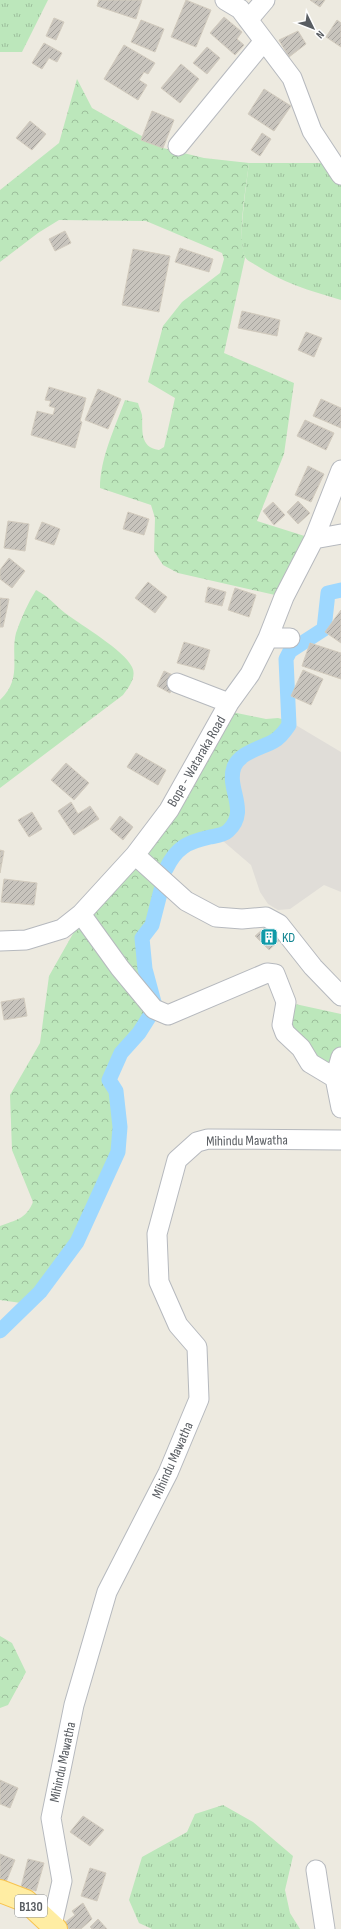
<svg xmlns="http://www.w3.org/2000/svg" width="341" height="1929" viewBox="0 0 341 1929" font-family="'Sofia Sans Condensed',sans-serif">
	<style>
		.industrial { fill: #e0ddd8 }
		.grass { fill: url(#grass-tufts) }
		.forest { fill: url(#forest-crowns) }
		.lines { fill: none; stroke-linecap: round; stroke-linejoin: round }
		.canal { stroke: #9ed8ff; stroke-width: 15 }
		.building { fill: url(#building-hatch); stroke: #d2cbbe }
		.minor-casing { stroke: #b6b9be; stroke-width: 21 }
		.major-casing { stroke: #f8c34e; stroke-width: 24 }
		.minor { stroke: #fff; stroke-width: 19 }
		.major { stroke: #ffeda3; stroke-width: 22 }
		.labels { text-anchor: middle; stroke-width: 4; stroke-linejoin: round; paint-order: stroke }
		.shield { fill: #fff; stroke: #8b8e91; stroke-width: 1 }
		.shield-label { font-size: 13px; font-weight: bold; fill: #595d62 }
		.street-label { font-size: 14px; fill: #595d62; stroke: #fff }
		.culture-label { font-size: 14px; fill: #0d838f; stroke: #fff; text-anchor: start }
	</style>
	<defs>
		<pattern id="grass-tufts" width="24" height="20" patternUnits="userSpaceOnUse"><rect width="24" height="20" fill="#bce7bb"/><path d="M3 7l-1-3M5 7V3M7 7l1-3M15 17l-1-3M17 17v-4M19 17l1-3" fill="none" stroke="#9cbe9b"/></pattern>
		<pattern id="forest-crowns" width="20" height="18" patternUnits="userSpaceOnUse"><rect width="20" height="18" fill="#bce7bb"/><path d="M2 6a3 3 0 1 1 6 0M12 15a3 3 0 1 1 6 0" fill="none" stroke="#9cbe9b"/></pattern>
		<pattern id="building-hatch" width="6" height="6" patternUnits="userSpaceOnUse"><rect width="6" height="6" fill="#c8c4bd"/><path d="M-1 1l2-2M0 6l6-6M5 7l2-2" fill="none" stroke="#a5a29d"/></pattern>
	</defs>
	<rect width="100%" height="100%" fill="#edeae0"/>
	<path class="industrial" d="M289 721 341 752V892L324 885 290 909 278 910 268 904 260 892 251 865 216 835 227 832 239 810 233 777 234 766 245 755 257 748 276 740 286 729Z"/>
	<path class="grass" d="M0 0H48L22 52H0Z
		M249 163H333L341 175V300C310 291 281 282 254 264 251 262 246 260 245 257 237 244 247 180 249 163Z
		M223 1805 253 1822 293 1856 285 1890 290 1913 300 1929H152L139 1923 129 1900 142 1857 187 1832 195 1814Z"/>
	<path class="forest" d="M77 79 92 108 163 148 204 158 249 163C246 188 237 234 245 258L224 353 294 383 284 454 257 521 314 539 284 597 178 573 163 565 154 551 155 518 151 505 100 488C100 458 115 428 125 400L138 403C139 407 141 411 142 415 143 430 139 447 159 450L164 447 175 398 148 382 163 326 182 302 220 273 224 259 222 253 146 221 59 220 38 233 0 262V190L59 143Z
		M36 590C48 596 55 605 65 613 82 626 124 650 132 667 137 677 129 687 123 695L0 788V700C23 678 10 657 16 633 21 618 28 603 36 590Z
		M227 711 266 719 278 718 289 721C285 748 247 745 235 766 226 781 245 804 234 822 222 844 187 833 173 855 164 868 167 885 164 899 161 913 150 927 142 939L145 969 156 1008 139 1033 121 1053 109 1080 116 1091 120 1127 118 1152 77 1242 40 1292 28 1304 0 1300V1226C16 1220 26 1219 33 1202L12 1150 10 1095 40 1043 49 976 83 916Z
		M286 1002 341 1014V1075L310 1063 285 1013Z
		M0 1636 12 1643 26 1672 8 1705 0 1708Z"/>
	<g class="lines">
		<path class="canal" d="M166 869C176 848 187 842 210 837 215 836 224 835 228 831 250 811 226 789 234 767 240 752 262 748 274 741 281 737 285 731 289 725L286 659 290 651 324 629 328 593 341 590
			M155 1006 145 969 142 938 152 925 162 886
			M0 1331 40 1292 77 1242 118 1152 120 1127 116 1091 109 1080 121 1053 139 1033 151 1014"/>
	</g>
	<path class="building" d="M99 0H142L136 19 97 6Z
		M186 0 211 10 196 47 171 37Z
		M310 0H325L320 7Z
		M224 17 242 32 237 39 244 45 235 55 210 33Z
		M54 18 64 22 56 40 46 36Z
		M141 20 164 29 155 52 131 42Z
		M337 20 341 23V47L326 37Z
		M298 31 306 44 289 57 279 40Z
		M44 43 62 53 57 62 49 58 42 69 32 63Z
		M124 45 155 63 148 74 144 72 139 80 147 85 138 100 104 79Z
		M207 47 220 58 207 74 193 63Z
		M181 64 199 79 180 103 161 88Z
		M264 89 291 106 274 131 248 114Z
		M152 111 174 120 163 148 141 140Z
		M30 121 46 134 32 150 16 138Z
		M262 133 271 139 260 156 251 150Z
		M65 231 71 243 55 251 49 239Z
		M180 248 213 259 209 272 175 262Z
		M133 249 170 256 159 312 122 305Z
		M242 311 280 320 277 336 238 328Z
		M306 332 322 338 314 357 298 350Z
		M49 387 86 398 80 421 82 422 75 448 31 435 37 411 53 415 55 408 49 406 51 401 45 400Z
		M98 389 121 399 108 429 85 420Z
		M321 399 341 408V428L313 416Z
		M305 420 334 433 326 450 297 436Z
		M308 466 324 474 311 502 295 495Z
		M298 501 310 513 298 524 287 512Z
		M273 502 285 515 274 525 263 511Z
		M128 512 149 519 144 535 123 529Z
		M8 521 29 524 25 551 4 548Z
		M42 522 60 529 54 545 35 539Z
		M9 558 25 571 12 588 0 579V570Z
		M148 582 167 597 155 613 135 598Z
		M208 587 226 592 222 606 205 602Z
		M235 588 256 595 249 617 228 610Z
		M0 598 9 599 3 627H0Z
		M341 610V643L325 632Z
		M184 642 210 650 204 670 177 663Z
		M310 643 341 653V679L302 666Z
		M303 670 323 679 311 705 291 696Z
		M164 671 177 677 170 693 157 686Z
		M136 753 166 770 158 785 127 767Z
		M66 763 89 783 74 800 51 780Z
		M71 802 78 814 90 806 99 819 74 835 58 811Z
		M32 812 42 829 29 837 18 820Z
		M120 816 133 827 123 840 110 829Z
		M0 850 4 851 0 873Z
		M4 879 37 883 34 905 1 902Z
		M270 923 283 937 269 950 255 936Z
		M24 998 27 1016 4 1020 1 1002Z
		M0 1780 18 1788 10 1808 0 1804Z
		M83 1816 104 1830 90 1846 70 1832Z
		M0 1854 15 1860 6 1882 0 1880Z
		M28 1859 44 1863 36 1891 21 1887Z
		M90 1868 106 1873 97 1901 81 1896Z
		M83 1903 92 1919 81 1929H69L64 1923 75 1915 72 1911Z
		M98 1919 107 1929H92L90 1927Z"/>
	<g class="lines">
		<defs>
			<path id="minor" d="M225 0 240 9 292 78 312 131 341 175
				M248 20 265 0
				M178 146 264 41
				M314 539 341 470
				M268 638H290
				M177 683 229 703
				M135 855 186 901 216 917 242 919 266 917 279 924 313 967 341 996
				M81 914 120 968 154 1009 168 1015 267 973 275 974 286 1002 282 1025 285 1033 301 1048 310 1063 335 1078 341 1108
				M0 941 26 940 62 929 81 914 135 855 169 810 229 703 250 674 268 638 284 597 314 539 341 534
				M335 1078 341 1057
				M316 1870 325 1929
				M52 1925 62 1881 51 1818 74 1705 107 1592 168 1473 199 1399 197 1347 178 1325 159 1282 157 1234 177 1160 197 1142 208 1139 341 1140"/>
			<path id="major" d="M0 1891 26 1901 56 1929"/>
		</defs>
		<use href="#minor" class="minor-casing"/>
		<use href="#major" class="major-casing"/>
		<use href="#minor" class="minor"/>
		<use href="#major" class="major"/>
	</g>
	<defs>
		<symbol id="building-square" viewBox="-11 -11 22 22"><rect x="-9" y="-9" width="18" height="18" rx="4" fill="#0f9aa8" stroke="#fff"/><path d="M-4-6H4V6H1V3H-1V6H-4ZM-2.5-4.3h1.7v1.8h-1.7ZM.8-4.3h1.7v1.8H.8ZM-2.5-1h1.7V.8h-1.7ZM.8-1h1.7V.8H.8Z" fill="#fff"/></symbol>
	</defs>
	<g fill-rule="evenodd">
		<use href="#building-square" x="259" y="927" width="20" height="20"/>
	</g>
	<g class="labels">
		<rect class="shield" x="15" y="1895" width="32" height="22" rx="3"/>
		<g class="shield-label">
			<text x="31" y="1911">B130</text>
		</g>
		<g class="street-label">
			<text transform="translate(196 761) rotate(-60)" y="5">Bope - Wataraka Road</text>
			<text transform="translate(247 1140) rotate(-1)" y="5">Mihindu Mawatha</text>
			<text transform="translate(172 1460) rotate(-66)" y="5">Mihindu Mawatha</text>
			<text transform="translate(62 1762) rotate(-78)" y="5">Mihindu Mawatha</text>
		</g>
		<g class="culture-label">
			<text x="282" y="942">KD</text>
		</g>
	</g>
	<g transform="translate(313 28) rotate(133)" stroke="#ffffff" stroke-width="3" paint-order="stroke">
	<path d="M0-3L7 15L0 10L-7 15Z" fill="#595d62"/>
	<text y="-6" font-size="11" font-weight="bold" text-anchor="middle" fill="#595d62">N</text>
	</g>
</svg>
